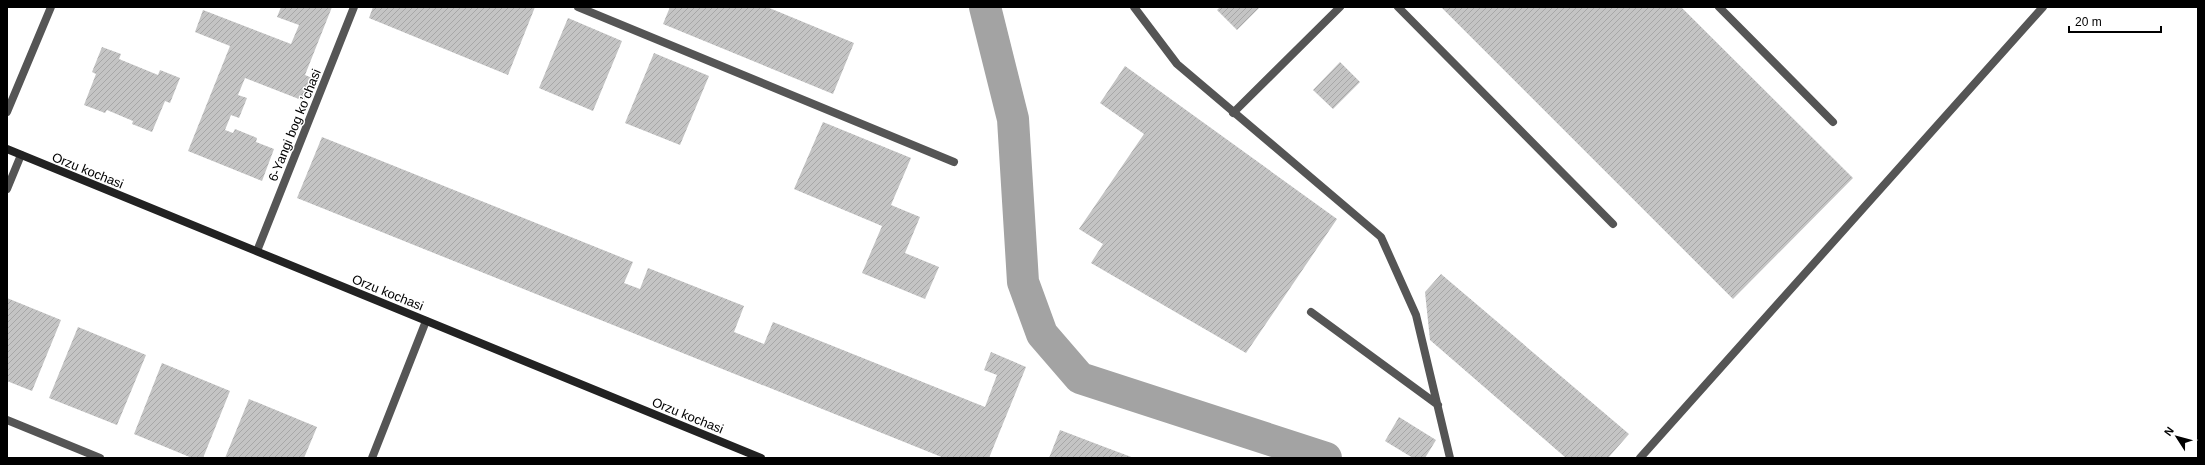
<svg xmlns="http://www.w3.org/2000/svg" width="2205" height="465" viewBox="0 0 2205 465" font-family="Helvetica,sans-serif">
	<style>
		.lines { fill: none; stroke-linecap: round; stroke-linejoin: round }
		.canal { stroke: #a3a3a3; stroke-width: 32 }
		.building { fill: url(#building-hatch) }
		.lane { stroke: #555; stroke-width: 8 }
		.street { stroke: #555; stroke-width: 8 }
		.secondary { stroke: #222; stroke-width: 8 }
		.labels { text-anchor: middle; stroke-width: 3; stroke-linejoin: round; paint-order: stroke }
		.street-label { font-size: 13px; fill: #000; stroke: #fff }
	</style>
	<defs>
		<pattern id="building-hatch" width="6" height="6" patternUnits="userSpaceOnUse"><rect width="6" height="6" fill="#c4c4c4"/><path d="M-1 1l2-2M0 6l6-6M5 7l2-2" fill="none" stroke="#a7a7a7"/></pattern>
	</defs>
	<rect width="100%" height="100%" fill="#fff"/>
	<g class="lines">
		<path class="canal" d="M985 7 1013 119 1023 282 1042 334 1080 378 1326 458"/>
	</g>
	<path class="building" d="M281 7H332L305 75 312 78 304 101 245 78 238 95 247 98 239 118 231 115 225 130 233 133 235 129 257 138 256 142 274 149 262 181 188 151 230 46 195 32 203 10 291 44 299 25 277 17Z
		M373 7H535L508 75 369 18Z
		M670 7H767L854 43 833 94 663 24Z
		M1220 7H1260L1237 30 1217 10Z
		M1441 7H1681L1853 178 1733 299Z
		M568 18 622 41 593 111 539 88Z
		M102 47 121 54 119 59 158 75 160 70 180 78 170 103 165 101 152 132 132 124 133 121 107 110 105 113 84 105 96 74 92 72Z
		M654 53 709 76 680 145 625 123Z
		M1340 62 1360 82 1333 109 1313 90Z
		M1125 66 1337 219 1246 353 1091 263 1103 244 1079 229 1144 134 1100 103Z
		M823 122 911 158 891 205 920 217 905 253 939 267 925 299 862 273 882 226 794 189Z
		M322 137 633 262 624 283 640 289 648 268 744 306 734 332 764 344 773 322 985 407 997 375 984 370 991 352 1026 367 989 458H944L297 198Z
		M1441 274 1629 434 1608 458H1566L1430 340 1425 292Z
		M7 298 61 320 32 391 7 381Z
		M78 327 146 355 117 425 49 398Z
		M162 363 230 391 203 458H192L134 434Z
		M249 399 317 427 304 458H225Z
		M1399 417 1436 440 1425 458H1413L1385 441Z
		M1060 430 1102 446 1134 458H1049Z"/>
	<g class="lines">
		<path class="lane" d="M578 7 954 162
			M1134 7 1177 64 1381 237 1416 315 1450 458
			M1398 7 1613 224
			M1719 7 1833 122
			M1233 113 1340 7
			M1311 312 1438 405
			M1640 458 2043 7"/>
		<path class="street" d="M7 112 51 7
			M7 189 21 155
			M257 251 354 7
			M7 420 100 458
			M372 458 426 321"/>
		<path class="secondary" d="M7 149 761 458"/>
	</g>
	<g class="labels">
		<g class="street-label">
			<text transform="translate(294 125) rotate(-68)" y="5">6-Yangi bog koʼchasi</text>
			<text transform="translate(88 170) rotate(22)" y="5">Orzu kochasi</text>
			<text transform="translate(388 292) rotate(22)" y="5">Orzu kochasi</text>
			<text transform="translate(688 415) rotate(22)" y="5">Orzu kochasi</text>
		</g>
	</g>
	<rect width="2205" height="465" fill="none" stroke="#000000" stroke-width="16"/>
	<g transform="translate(2177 437) rotate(306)" stroke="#ffffff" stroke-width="3" paint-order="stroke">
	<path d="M0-3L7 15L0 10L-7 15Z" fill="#000000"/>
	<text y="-6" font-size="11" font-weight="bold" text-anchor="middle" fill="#000000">N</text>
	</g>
	<path d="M2069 26v6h92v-6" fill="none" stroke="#000000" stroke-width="2"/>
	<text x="2075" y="26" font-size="12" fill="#000000" stroke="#ffffff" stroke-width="3" paint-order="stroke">20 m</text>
</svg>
